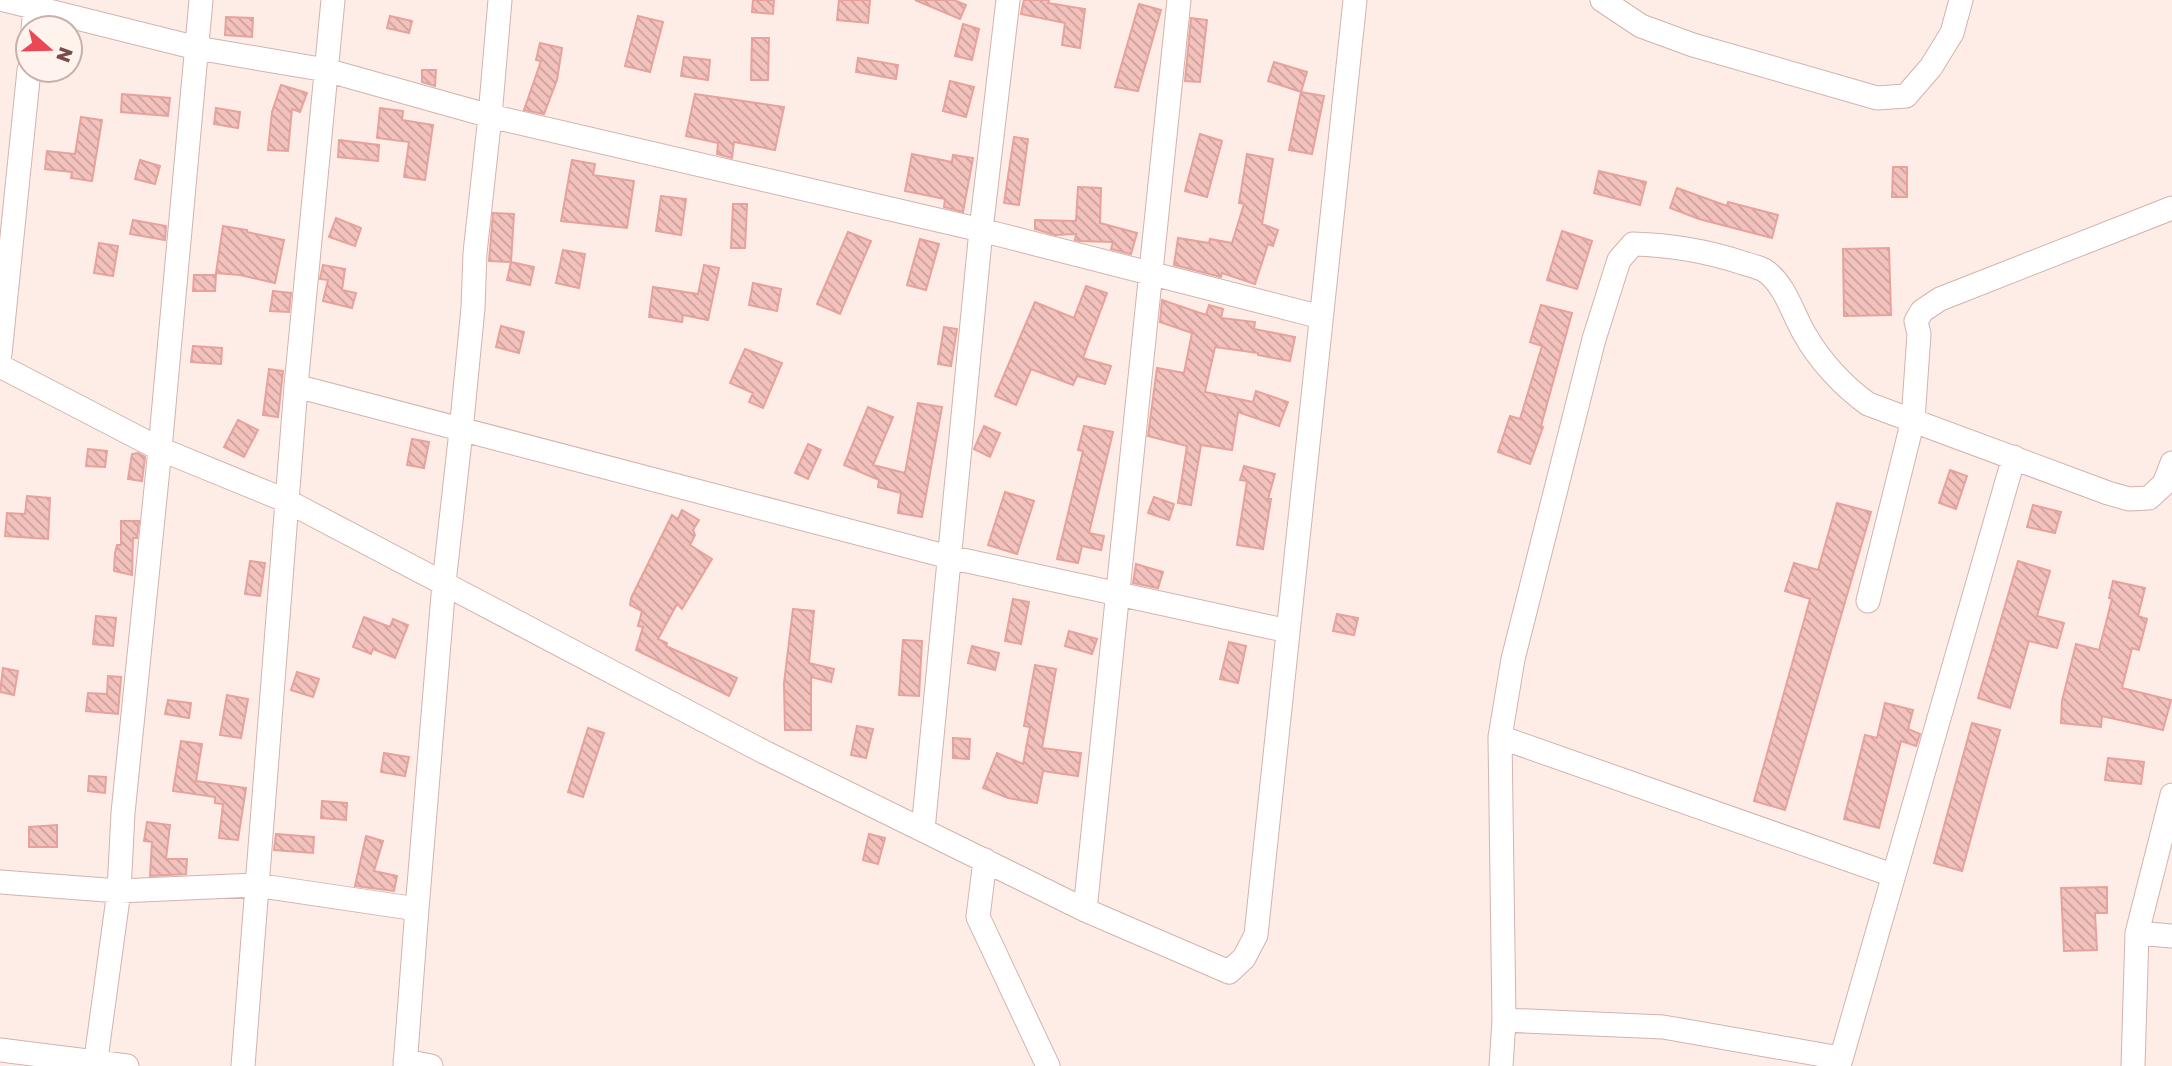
<svg xmlns="http://www.w3.org/2000/svg" width="2172" height="1066" viewBox="0 0 2172 1066" font-family="'Golos Text',sans-serif">
	<style>
		.building { fill: url(#building-back-hatch); stroke: #e7a29d; stroke-width: 2 }
		.lines { fill: none; stroke-linecap: round; stroke-linejoin: round }
		.minor-casing { stroke: #d2b3ae; stroke-width: 25 }
		.minor { stroke: #fff; stroke-width: 23 }
	</style>
	<defs>
		<pattern id="building-back-hatch" width="6" height="6" patternUnits="userSpaceOnUse" patternTransform="scale(1.75)"><rect width="6" height="6" fill="#f3c2bd"/><path d="M-1 5l2 2M0 0l6 6M5-1l2 2" fill="none" stroke="#caa09c"/></pattern>
	</defs>
	<rect width="100%" height="100%" fill="#fdede6"/>
	<path class="building" d="M753 0H774L773 14 752 12Z
		M839 0H870L868 23 837 20Z
		M915 0H954L966 5 960 19Z
		M1024 0H1049L1048 3 1085 9 1080 48 1062 45 1065 23 1021 14Z
		M1139 4 1161 10 1138 91 1115 87Z
		M390 16 412 21 409 33 387 28Z
		M638 16 663 22 650 72 625 66Z
		M226 17 253 18 252 37 225 35Z
		M1191 18 1207 20 1200 82 1185 81Z
		M963 24 979 29 972 60 955 56Z
		M752 38H769L768 80H751Z
		M540 43 562 48 557 80 544 114 524 110 541 61 536 60Z
		M684 57 710 60 708 80 681 76Z
		M858 58 898 65 896 79 856 72Z
		M1274 62 1307 72 1301 92 1268 81Z
		M422 70H436L435 86 422 82Z
		M950 81 974 87 966 117 943 111Z
		M281 85 307 93 300 112 292 109 288 151 268 150 272 112Z
		M1301 92 1324 96 1312 154 1289 150Z
		M122 94 170 98 168 116 121 112Z
		M695 94 784 107 775 150 734 142 732 158 717 154 718 143 686 136Z
		M216 108 240 112 238 128 214 124Z
		M380 108 403 111 402 120 433 125 425 180 404 177 409 142 377 138Z
		M81 117 102 120 92 181 71 178 72 172 45 169 47 151 75 154Z
		M1200 134 1222 141 1207 197 1185 191Z
		M1014 137 1028 139 1019 205 1004 203Z
		M339 140 379 145 378 161 338 157Z
		M912 154 952 162 953 155 973 158 963 212 944 207 945 199 905 191Z
		M1247 154 1273 159 1262 224 1278 230 1273 246 1268 244 1255 284 1222 273 1221 277 1174 265 1178 238 1209 243 1210 239 1232 243 1244 204 1239 203Z
		M140 160 160 166 155 184 135 179Z
		M572 160 595 164 593 175 634 181 627 228 561 221Z
		M1893 167H1907V197H1892Z
		M1599 171 1646 182 1640 205 1594 193Z
		M1078 187 1101 188 1100 223 1137 233 1131 254 1111 249 1113 242 1080 241 1075 240 1076 234 1055 235 1035 229V220L1076 221Z
		M1677 188 1727 206 1728 202 1778 215 1772 238 1699 219 1670 208Z
		M661 196 686 199 681 235 656 231Z
		M733 204H747L745 248H731Z
		M493 213 514 214 511 262 489 261Z
		M336 218 361 228 355 246 329 237Z
		M133 220 166 226 165 240 130 234Z
		M223 226 247 230V232L284 240 275 283 240 275 216 273Z
		M1562 231 1592 241 1577 289 1547 280Z
		M848 232 871 241 840 314 817 304Z
		M920 239 939 244 926 290 907 285Z
		M99 243 118 246 113 276 94 273Z
		M1889 248 1891 315 1844 316 1843 249Z
		M563 250 585 254 579 288 556 283Z
		M511 262 534 267 530 285 507 280Z
		M323 265 345 269 342 290 356 293 352 308 323 301 328 280 320 279Z
		M704 265 719 268 708 320 683 315 682 322 649 317 653 287 698 294Z
		M194 275H216L215 291H193Z
		M753 283 781 289 777 311 749 305Z
		M1086 286 1107 293 1083 358 1111 366 1105 384 1077 376 1073 385 1031 369 1016 405 995 396 1035 302 1074 318Z
		M273 291 291 293 289 312 270 311Z
		M1162 300 1206 315 1209 305 1223 309 1221 318 1255 322 1254 329 1295 337 1290 361 1258 355V353L1215 347 1205 392 1253 402 1256 391 1288 402 1279 426 1238 412 1232 450 1201 445 1191 505 1178 503 1187 446 1148 436 1157 368 1184 373 1192 333 1160 322Z
		M1541 305 1572 313 1541 426 1543 427 1530 464 1498 452 1510 416 1520 419 1542 346 1530 342Z
		M501 326 524 332 519 353 496 347Z
		M944 327 957 329 951 366 938 364Z
		M193 346 222 348 221 364 191 362Z
		M745 349 782 363 763 408 749 402 753 393 730 383Z
		M269 369 283 371 278 417 263 415Z
		M918 403 942 407 922 517 898 513 901 493 878 487 879 480 844 465 868 407 893 417 873 465 905 473Z
		M238 420 258 430 244 457 224 447Z
		M984 426 1000 433 990 457 974 449Z
		M1084 426 1113 432 1089 533 1104 536 1101 550 1082 546 1078 563 1057 559 1083 451 1078 450Z
		M412 439 429 442 424 468 407 465Z
		M808 444 821 450 808 479 795 473Z
		M88 449 107 451 105 467 86 466Z
		M138 453 145 457 142 481 128 479 132 454Z
		M1244 466 1275 474 1268 499H1271L1263 549 1237 545 1247 481 1240 480Z
		M1950 470 1967 476 1956 509 1939 503Z
		M1005 492 1034 501 1017 554 988 545Z
		M27 496 50 498 48 539 5 536 7 513 25 514Z
		M1154 497 1174 504 1169 520 1148 513Z
		M1837 503 1871 512 1785 810 1754 801 1810 599 1785 591 1794 563 1818 570Z
		M2033 505 2061 512 2055 533 2027 527Z
		M682 510 699 520 693 530 695 535 690 545 712 559 682 609 677 604 658 639 667 643 666 646 737 678 729 696 636 650 643 627 638 626 642 611 630 605 631 598 672 515 678 519Z
		M121 521H139L137 538H133L132 575 114 571 115 553 117 545H121Z
		M250 561 265 563 260 596 245 594Z
		M2018 561 2050 571 2037 616 2064 623 2057 648 2029 641 2010 708 1978 698Z
		M1136 564 1163 572 1158 588 1133 583Z
		M2113 581 2145 588 2138 616 2147 619 2139 650 2132 648 2122 688 2171 700 2163 730 2102 716 2101 727 2061 723 2062 701 2076 644 2099 650 2112 599 2109 598Z
		M1013 599 1029 602 1021 644 1005 641Z
		M793 609 814 611 809 663 834 669 831 682 811 677V730H785L784 683Z
		M1337 614 1358 618 1354 635 1333 631Z
		M96 616 116 618 113 646 93 644Z
		M364 617 390 627 393 619 408 625 395 658 373 649 371 654 353 647Z
		M1069 631 1097 639 1092 654 1065 646Z
		M903 640 922 641 919 696 899 695Z
		M1229 642 1246 646 1238 683 1220 679Z
		M972 646 999 653 995 670 968 663Z
		M1035 665 1056 669 1042 748 1081 753 1078 776 1043 771 1037 803 1008 798 983 788 997 753 1023 764 1030 727 1024 726Z
		M3 668 18 671 14 695 0 692Z
		M297 672 319 679 313 697 291 690Z
		M108 676 121 677 118 714 86 711 88 693 107 694Z
		M227 695 248 699 241 738 220 735Z
		M168 700 191 703 189 718 165 714Z
		M1885 703 1913 710 1908 729 1920 734 1916 746 1901 741 1879 828 1844 819 1865 735 1877 738Z
		M1972 723 2000 730 1962 871 1934 863Z
		M857 726 873 729 866 758 851 755Z
		M588 728 604 733 583 797 568 792Z
		M953 738 970 739 969 759 953 758Z
		M181 741 202 744 196 781 246 788 238 840 219 838 223 804 215 803V797L173 791Z
		M384 753 409 757 405 776 381 772Z
		M2108 758 2144 762 2141 784 2105 780Z
		M89 776 106 777 105 793 88 791Z
		M322 801 347 803 346 820 321 818Z
		M147 822 170 825 166 859H187L186 874 150 876 152 842 144 841Z
		M57 825V847H29V827Z
		M276 834 314 837 313 853 274 850Z
		M869 834 885 838 878 864 863 860Z
		M366 836 383 841 374 871 397 876 394 891 355 886Z
		M2107 887V913H2095L2097 950 2064 951 2061 888Z"/>
	<g class="lines">
		<defs>
			<path id="minor" d="M5 0 197 48 326 70 490 116 981 230 1321 317
				M1602 0 1641 26 1693 45 1877 98 1906 96 1931 67 1952 33 1961 0
				M33 28 36 0
				M0 354 29 70
				M0 366 160 449 287 501 764 752 1085 910 1229 972 1244 958 1256 935 1355 0
				M296 386 949 557 1288 631
				M1868 601 1913 420 1919 334 1916 321 1922 311 1940 299 2172 208
				M1500 737 1892 875
				M923 830 981 230 1008 0
				M985 860 978 917 1048 1066
				M0 882 119 891 255 885 417 909 444 583 461 431 473 308 475 253 490 116 500 0
				M1085 910 1179 0
				M2137 933 2172 936
				M1504 1020 1663 1027 1840 1058
				M0 1050 127 1066
				M405 1061 431 1066
				M95 1066 119 891 123 813 160 449 201 0
				M243 1066 296 386 333 0
				M405 1066 417 909
				M1501 1066 1504 1020 1500 737 1513 659 1594 339 1619 260 1633 244C1671 245 1707 251 1743 263 1750 265 1758 267 1764 270 1785 284 1792 312 1804 333 1819 360 1843 386 1868 404L2108 493 2129 499 2149 498 2164 484 2172 463
				M1839 1066 2014 457
				M2133 1066 2137 933 2172 795"/>
		</defs>
		<use href="#minor" class="minor-casing"/>
		<use href="#minor" class="minor"/>
	</g>
	<g transform="translate(49 49) rotate(110)"><circle r="33" fill="#fff3ed" stroke="#c9b0ac" stroke-width="2"/>
	<path d="M0-5L12 26L0 18L-12 26Z" fill="#ea4855"/>
	<text y="-10" font-size="19" font-weight="bold" text-anchor="middle" fill="#784c4a">N</text>
	</g>
</svg>
